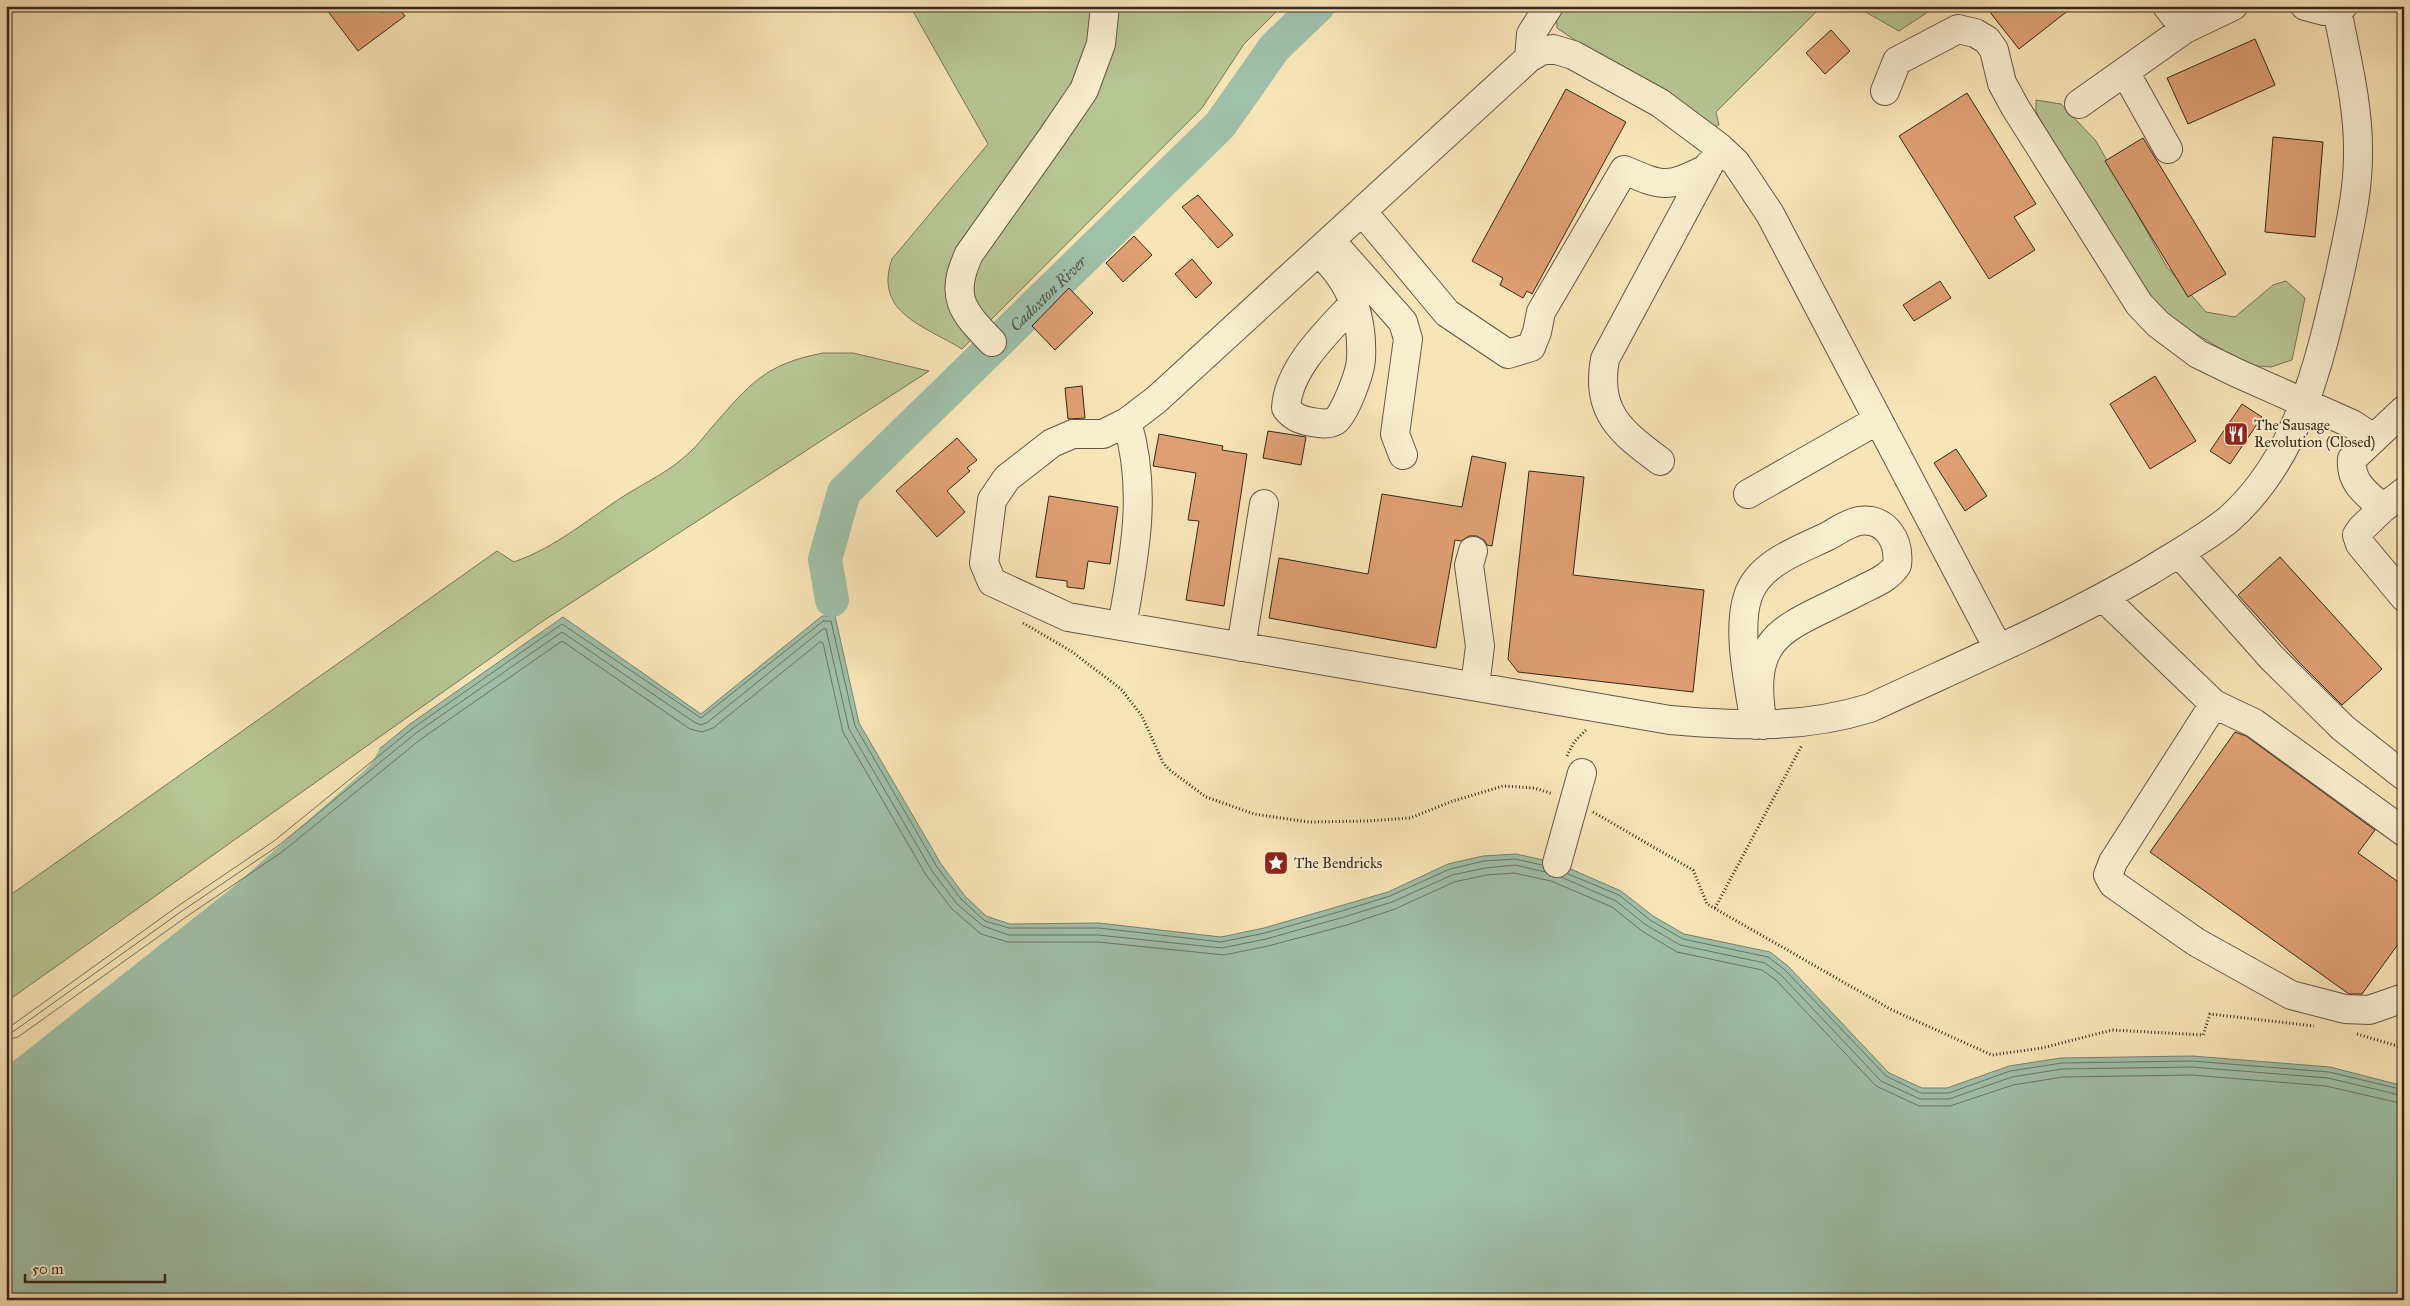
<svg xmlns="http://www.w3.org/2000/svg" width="2410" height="1306" viewBox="0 0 2410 1306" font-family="'IM FELL Great Primer',serif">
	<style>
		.green { fill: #b7c693; stroke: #767658 }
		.water { fill: #9fc0a9; stroke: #748371 }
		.pier { fill: #f8e5b7 }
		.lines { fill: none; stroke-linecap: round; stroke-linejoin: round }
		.shore { stroke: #6a7463; stroke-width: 1 }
		.river { stroke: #9fc0a9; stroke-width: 34 }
		.building { fill: #df9f73; stroke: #34271d }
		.minor-casing { stroke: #655644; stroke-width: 30 }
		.path { stroke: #34271d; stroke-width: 3; stroke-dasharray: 1 2.5; stroke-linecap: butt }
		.minor { stroke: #faeed0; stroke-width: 28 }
		.labels { text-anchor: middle; stroke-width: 4; stroke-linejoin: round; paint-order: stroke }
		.poi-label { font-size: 15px; fill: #34271d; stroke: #faeed0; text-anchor: start }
		.water-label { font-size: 16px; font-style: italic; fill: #545547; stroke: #faeed0 }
	</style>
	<rect width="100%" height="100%" fill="#f8e5b7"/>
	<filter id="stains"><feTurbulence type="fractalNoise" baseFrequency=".004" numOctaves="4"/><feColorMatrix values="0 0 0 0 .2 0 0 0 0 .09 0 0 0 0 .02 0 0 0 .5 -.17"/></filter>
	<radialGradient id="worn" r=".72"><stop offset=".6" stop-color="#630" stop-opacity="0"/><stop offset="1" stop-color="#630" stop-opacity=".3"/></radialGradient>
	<path class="green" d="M910 6H1282L1244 44 1202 108 962 349C925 326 873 313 892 259L988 144Z
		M1556 6H1937L1899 31 1862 10 1819 9 1716 112 1719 125 1708 129 1557 28Z
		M2036 100 2061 104 2096 141 2167 267 2206 312 2235 317 2273 285 2286 281 2305 298 2292 360 2271 367 2244 365 2223 350 2169 318 2131 274 2067 169 2036 112Z
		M823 353H853L929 371 543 621 6 1002V898L497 551 514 562C557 547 589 518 627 494 650 480 670 471 690 452 699 444 705 435 713 426 750 384 765 364 823 353Z"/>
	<path class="water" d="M822 616H835L859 723 941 864 965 896 986 916 1010 924 1099 923 1221 937 1264 928 1388 892 1448 864 1483 856 1516 854 1557 863 1621 891 1653 916 1684 934 1770 952 1788 966 1889 1073 1922 1088H1947L2009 1066 2061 1058 2192 1056 2330 1067 2404 1086V1300H6V1023L271 837 410 724 563 617 701 714Z"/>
	<path class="pier" d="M380 748 373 761 364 771 233 887 6 1067V1020L174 900 270 835 349 770Z"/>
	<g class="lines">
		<path class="shore" d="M1568 874 1619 895 1650 920 1683 939 1768 957 1785 970 1886 1076 1921 1093H1949L2010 1071 2062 1063 2192 1061 2329 1072 2404 1090
			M1561 877 1616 901 1646 925 1680 945 1765 963 1781 975 1881 1081 1920 1099H1949L2012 1077 2062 1069 2192 1067 2328 1078 2404 1096
			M6 1027 11 1026 178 906 274 841 413 728 562 624 701 718 823 621H831L855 726 937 867 961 899 985 921 1009 928H1099L1221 942 1265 933 1342 911 1390 896 1450 869 1484 861 1515 859 1542 865
			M6 1033 14 1031 182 911 278 846 416 733 562 632 694 722 701 725 708 722 823 629H826L849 729 932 871 957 904 983 926 1009 935H1098L1222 948 1266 939 1344 917 1392 902 1452 875 1485 868 1515 865 1545 872
			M6 1040 18 1037 186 917 282 852 421 739 562 641 690 729 702 732 713 728 820 642 823 643 843 732 926 875 952 909 981 934 1008 942H1098L1224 955 1268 946 1347 925 1395 909 1454 882 1486 875 1514 873 1551 881 1612 907 1642 931 1677 952 1762 970 1776 980 1876 1086 1919 1106H1950L2013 1085 2063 1077 2192 1075 2326 1086 2404 1104"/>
		<path class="river" id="s1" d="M832 600 825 559 844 492 1220 125 1275 47 1318 6"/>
	</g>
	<path class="building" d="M324 6H377L382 13 391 6H397L405 16 358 51Z
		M1985 6H2074L2019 49Z
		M1831 30 1850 51 1825 74 1806 53Z
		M2255 39 2275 85 2188 124 2167 78Z
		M1566 89 1626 122 1532 294 1527 291 1523 298 1500 285 1503 278 1472 261Z
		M1967 93 2036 204 2014 217 2035 250 1989 279 1899 136Z
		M2273 137 2323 142 2315 237 2265 232Z
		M2143 138 2226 274 2188 297 2105 161Z
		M1198 195 1233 235 1218 248 1182 207Z
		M1134 236 1152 255 1123 282 1106 263Z
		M1192 259 1212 283 1196 298 1175 274Z
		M1940 281 1951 298 1914 321 1903 305Z
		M1069 288 1093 313 1055 350 1032 326Z
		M2155 376 2196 441 2150 469 2110 404Z
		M1082 386 1085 418 1068 419 1065 388Z
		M2242 404 2262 417 2230 464 2210 451Z
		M1268 431 1306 437 1301 465 1263 458Z
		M1159 434 1223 446 1222 450 1247 454 1224 606 1186 600 1199 521 1188 520 1196 473 1153 466Z
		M957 438 977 460 967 468 970 471 947 491 965 512 937 537 896 491Z
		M1956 449 1987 496 1965 511 1934 463Z
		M1472 456 1506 463 1492 546 1487 545 1484 540 1477 536H1469L1461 541 1455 540 1436 648 1269 618 1279 558 1368 574 1382 494 1462 507Z
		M1529 471 1584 477 1573 575 1704 590 1693 692 1518 672 1508 659Z
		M1049 496 1118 507 1110 564 1088 561 1084 589 1067 587V581L1036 577Z
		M2280 557 2382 669 2342 705 2299 662 2238 595Z
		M2235 732 2246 736 2375 830 2358 853 2404 886V936L2362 994H2349L2150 852Z"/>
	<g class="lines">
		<defs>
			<path id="minor" d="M2167 6 2185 29
				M2305 6 2324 11 2343 6
				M1529 58 1531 34 1549 6
				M2125 72 2168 149
				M1885 91 1897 61 1958 29 1975 33 1987 40 1994 50 2002 83 2015 107 2139 304 2158 324 2198 354 2237 373 2352 424 2372 437
				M2079 104 2185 29 2233 6
				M1362 211 1447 313 1508 354 1531 347 1537 332 1541 312 1624 170C1664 187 1667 188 1706 169
				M1340 251 1403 322 1408 339 1395 434 1403 455
				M1318 252C1334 266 1346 281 1353 301 1359 318 1362 340 1361 358 1361 371 1345 414 1335 421 1328 425 1318 423 1312 422 1300 420 1293 417 1286 408 1288 368 1328 331 1354 303
				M992 342C962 311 949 297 969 254L1052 137 1084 90 1101 44 1105 6
				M2404 410 2352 459C2350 483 2366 493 2383 508L2404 492
				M1660 461C1621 432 1595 412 1605 359L1709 165
				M1748 494 1878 420
				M2383 508 2362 528 2357 535 2360 544 2404 597
				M1473 551 1469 565 1480 646 1475 686
				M2179 553 2271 657 2343 728 2404 776
				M2104 598 2214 704 2254 723 2404 832
				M1122 626C1134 558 1148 491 1127 422
				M1241 647 1264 504
				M1998 648 1770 214 1736 163 1719 147 1660 103 1573 55 1553 49 1541 51 1529 58 1156 400 1127 422 1103 434H1073L1052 443 1007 478 992 500 984 563 992 582 1068 617 1670 720C1741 726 1802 729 1870 708 1964 664 2059 624 2148 572 2175 555 2203 540 2228 520 2299 458 2320 360 2340 273 2348 234 2358 195 2358 155 2359 106 2346 57 2337 9
				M2214 704 2113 862 2108 875 2113 884 2196 942 2291 995 2345 1009 2369 1010 2404 998
				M1755 725C1750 689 1736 631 1748 596 1759 563 1799 550 1828 536 1837 531 1848 523 1859 521 1886 517 1900 541 1897 565 1889 578 1873 584 1859 591 1787 629 1746 630 1763 725
				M1557 863 1582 773"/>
		</defs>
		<use href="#minor" class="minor-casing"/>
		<path class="path" d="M1023 623 1071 651 1121 689 1142 716 1163 763 1171 771 1206 797 1254 814 1309 822 1367 821 1410 818 1453 801 1503 786 1534 788 1553 794
			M1567 756 1574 742 1587 729
			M1593 812 1693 870 1707 904 1892 1010 1992 1055 2042 1048 2112 1030 2203 1035 2210 1014 2314 1026
			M1715 908 1802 745
			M2357 1034 2404 1048"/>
		<use href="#minor" class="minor"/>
	</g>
	<defs>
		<symbol id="restaurant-square" viewBox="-11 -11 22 22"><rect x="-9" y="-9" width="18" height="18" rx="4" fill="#8f2418" stroke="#faeed0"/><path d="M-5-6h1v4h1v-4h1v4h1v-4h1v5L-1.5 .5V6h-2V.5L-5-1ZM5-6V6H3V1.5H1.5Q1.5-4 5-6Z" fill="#fff"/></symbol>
		<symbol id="sight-square" viewBox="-11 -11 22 22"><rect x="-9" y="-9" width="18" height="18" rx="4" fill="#8f2418" stroke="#faeed0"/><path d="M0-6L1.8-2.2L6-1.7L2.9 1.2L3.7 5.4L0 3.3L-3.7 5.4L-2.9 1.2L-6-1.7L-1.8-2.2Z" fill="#fff"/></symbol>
	</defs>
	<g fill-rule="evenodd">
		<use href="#restaurant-square" x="2222" y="420" width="28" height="28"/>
		<use href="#sight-square" x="1262" y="849" width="28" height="28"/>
	</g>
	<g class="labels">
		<g class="poi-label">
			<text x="2254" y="430">The Sausage<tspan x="2254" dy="17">Revolution (Closed)</tspan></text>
			<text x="1294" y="868">The Bendricks</text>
		</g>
		<g class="water-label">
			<text dy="6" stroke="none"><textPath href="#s1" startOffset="396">Cadoxton River</textPath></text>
		</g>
	</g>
	<rect width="2410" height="1306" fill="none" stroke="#f8e5b7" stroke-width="25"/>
	<rect x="8" y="8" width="2395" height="1291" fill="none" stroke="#34271d" stroke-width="2.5"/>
	<rect x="12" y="12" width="2385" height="1281" fill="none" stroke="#34271d"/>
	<path d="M25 1274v8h140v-8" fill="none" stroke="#34271d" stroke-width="2.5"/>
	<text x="32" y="1274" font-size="15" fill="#34271d" stroke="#faeed0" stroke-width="4" paint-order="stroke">50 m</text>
	<rect width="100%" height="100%" filter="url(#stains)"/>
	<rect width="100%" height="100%" fill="url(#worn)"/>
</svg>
